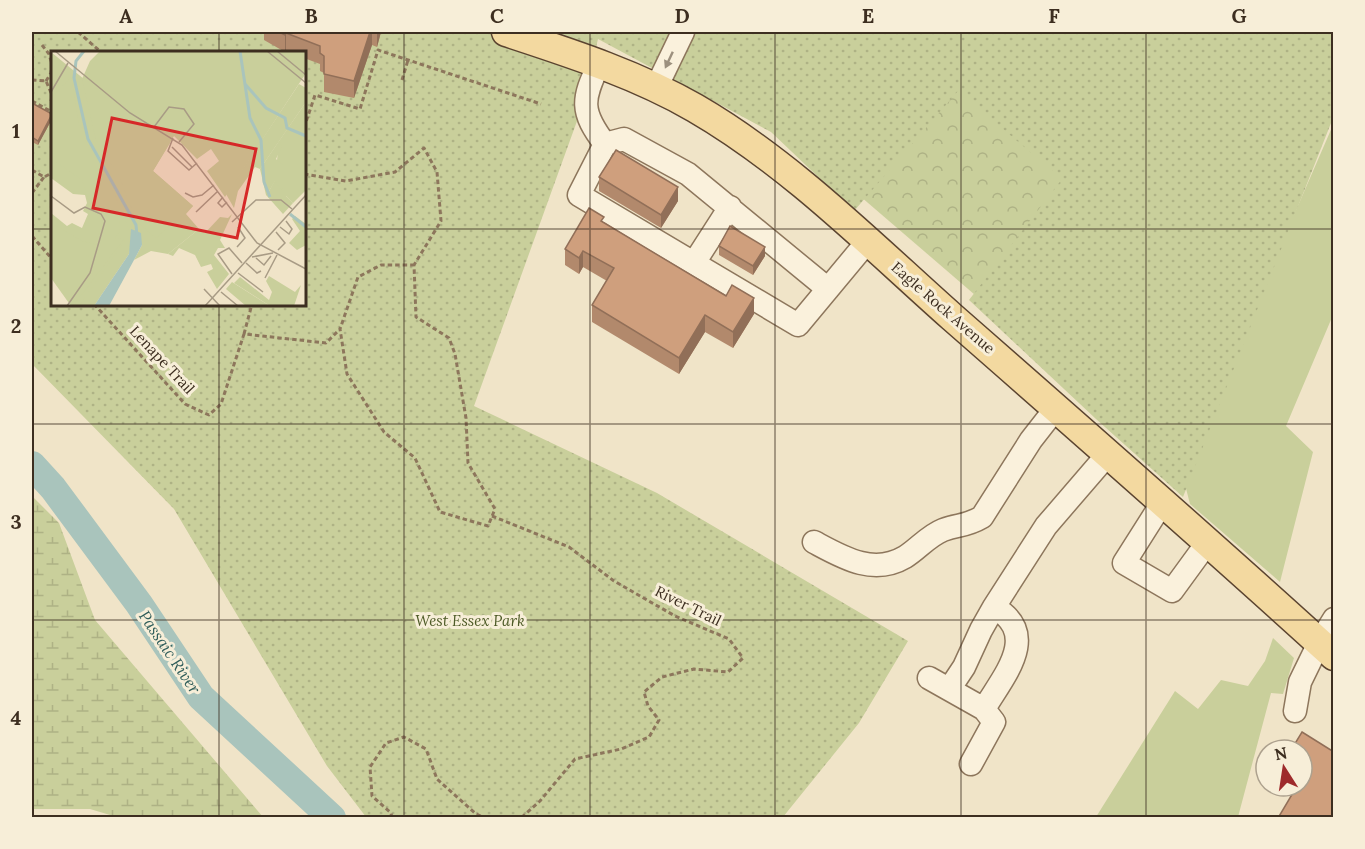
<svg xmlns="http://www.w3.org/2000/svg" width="1365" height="849" viewBox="0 0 1365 849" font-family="Lora,serif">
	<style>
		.green { fill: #c9cf9b }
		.forest { fill: url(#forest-crowns) }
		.wetland { fill: url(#wetland-marsh) }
		.park { fill: url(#park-dots); fill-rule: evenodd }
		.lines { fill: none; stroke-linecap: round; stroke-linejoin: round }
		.river { stroke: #a9c4bc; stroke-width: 28 }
		.minor-casing { stroke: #8d765c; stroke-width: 25 }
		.major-casing { stroke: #5b4430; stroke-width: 31 }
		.path { stroke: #8d765c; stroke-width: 3; stroke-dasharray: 4.5 3; stroke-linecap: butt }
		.minor { stroke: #faf1dc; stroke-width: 22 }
		.major { stroke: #f3d9a0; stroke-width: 28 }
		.wall { fill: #b2896c }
		.shaded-wall { fill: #916f58 }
		.building { fill: #cf9f7d; stroke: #916f58; stroke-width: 1.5 }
		.oneway { fill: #9c907e }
		.grid { fill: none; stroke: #3d2e20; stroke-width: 1.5; stroke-opacity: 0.55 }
		.labels { text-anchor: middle; stroke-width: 6; stroke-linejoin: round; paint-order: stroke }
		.street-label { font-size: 15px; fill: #3d2e20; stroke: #f7eed8 }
		.park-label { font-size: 15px; font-style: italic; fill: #4d5a26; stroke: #f7eed8 }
		.water-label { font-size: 16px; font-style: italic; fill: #2f5d5a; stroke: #f7eed8 }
		.inset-river { fill: none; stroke: #a9c4bc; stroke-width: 3 }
		.inset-road { fill: none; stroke: #a89b85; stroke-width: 1.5 }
		.view { fill: #d62828; fill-opacity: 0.15; stroke: #d62828; stroke-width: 3 }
		.inset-edge { fill: none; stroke: #3d2e20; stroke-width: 3 }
		.neatline { fill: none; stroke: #3d2e20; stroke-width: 2 }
		.grid-label { font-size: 20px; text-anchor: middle; font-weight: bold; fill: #3d2e20 }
	</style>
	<defs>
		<pattern id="forest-crowns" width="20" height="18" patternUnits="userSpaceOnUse" patternTransform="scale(1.5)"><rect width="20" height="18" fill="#c9cf9b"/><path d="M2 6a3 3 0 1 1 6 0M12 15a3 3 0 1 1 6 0" fill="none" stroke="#aeb285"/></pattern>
		<pattern id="wetland-marsh" width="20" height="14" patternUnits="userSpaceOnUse" patternTransform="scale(1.5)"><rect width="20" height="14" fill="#c9cf9b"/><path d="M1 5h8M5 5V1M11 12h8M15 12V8" fill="none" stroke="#aeb285"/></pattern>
		<pattern id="park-dots" width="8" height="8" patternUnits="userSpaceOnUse" patternTransform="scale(1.5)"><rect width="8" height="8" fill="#c9cf9b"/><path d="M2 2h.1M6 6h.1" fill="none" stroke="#aeb285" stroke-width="1.8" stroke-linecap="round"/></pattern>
	</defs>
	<rect width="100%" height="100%" fill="#f0e4c8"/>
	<path class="green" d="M1333 125V315L1286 426 1313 452 1280 582 1190 504 1182 473Z
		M1273 638 1294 658 1283 694 1271 693 1238 817H1096L1175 691 1198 709 1221 680 1248 686 1265 661Z"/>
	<path class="forest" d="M1150 32 1182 473 753 104Z"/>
	<path class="wetland" d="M32 496 59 523 95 620 263 817 120 818 90 809H32Z"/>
	<path class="park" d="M32 32H1333V118L1183 497 1096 419 969 300 1062 179 958 91 854 211 771 132 598 39 581 110 474 406 657 493 908 641 859 723 783 817H366L327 766 174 509 32 364ZM52 52H304V304H52Z"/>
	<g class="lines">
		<path class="river" d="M32 465 53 488 139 604 201 697 332 818"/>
		<defs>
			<path id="minor" d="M599 64C582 100 580 111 605 144L579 195 798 325 867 242
				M656 88 683 32
				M605 144 624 139 688 174 828 289
				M694 263 730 207
				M1162 503 1124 563 1172 591 1207 543
				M814 542C842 557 873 576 905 557 918 549 928 536 943 530 958 524 965 527 982 517L1031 440 1056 408
				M929 678 984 709 994 722 971 764
				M950 688 964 667 981 630 994 607 1046 526 1108 454
				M984 709C1004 675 1041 635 994 607
				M1295 711 1300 682 1319 643 1334 619"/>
			<path id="major" d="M506 32C570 53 636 74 695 108 790 163 871 245 952 317 1080 429 1208 541 1334 656"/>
		</defs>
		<use href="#minor" class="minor-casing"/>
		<use href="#major" class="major-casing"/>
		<path class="path" d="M78 32 101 52
			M42 45 49 54 52 64
			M32 80 46 81 52 95
			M402 80 408 60
			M46 81 51 73 52 65
			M32 101 52 112
			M51 101 52 97
			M304 128 315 95 360 109 378 50 541 104
			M32 170 44 177 52 173
			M304 174 346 181 395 172 424 148 437 172 441 221 414 265 416 317 449 338 455 354 466 418 468 463 495 509 488 526 440 512 415 458 384 432 347 374 340 329 358 277 381 265H414
			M32 193 44 177
			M32 236 52 259
			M94 304 185 404 209 415 221 404 244 334 326 343 340 329
			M244 334 252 304
			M492 516 569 547 614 581 675 616 729 639 743 658 728 672 694 669 662 677 644 692 648 706 659 720 649 737 621 749 575 759 540 801 521 818
			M392 818 391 813 372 796 370 767 386 743 404 737 426 749 437 779 476 814 485 818"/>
		<use href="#minor" class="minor"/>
		<use href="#major" class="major"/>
	</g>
	<path class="wall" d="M264 32H381L377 47 372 45 354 98 324 92V73L320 71V64L304 58V52H291L286 50 285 52 264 40Z
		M32 103 52 119 38 145 32 142Z
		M599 177 678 201 661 228 599 191Z
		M604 222 754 314 733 348 705 332 679 374 592 322V305L607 281 583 267 579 274 565 265V249Z
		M719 246 765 256 753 275 719 255Z
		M1285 786H1302L1291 797 1285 793Z"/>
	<path class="shaded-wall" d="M370 32H372V45L354 98V81Z
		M377 32H381L377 47Z
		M286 33V50L285 52V35Z
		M52 114V119L38 145V141Z
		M678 187V201L661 228V215Z
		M765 247V256L753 275V266Z
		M583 251V267L579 274V258Z
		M754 298V314L733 348V332Z
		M705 315V332L679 374V358Z"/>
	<path class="building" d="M279 32H370L354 81 324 74V56L320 53V46L286 33 285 35Z
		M32 103 52 114 38 141 32 137Z
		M616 150 678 187 661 215 599 177Z
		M589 208 604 217 601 221 726 296 732 285 754 298 733 332 705 315 679 358 592 305 614 268 583 251 579 258 565 249Z
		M730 226 765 247 753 266 719 246Z
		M1302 732 1334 752V818H1278L1297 786H1302V750H1291Z"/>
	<defs><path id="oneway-solid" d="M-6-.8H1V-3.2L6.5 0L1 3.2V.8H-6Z" transform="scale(1.5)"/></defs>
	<use class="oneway" href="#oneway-solid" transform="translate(669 60) rotate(115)"/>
	<path class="grid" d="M219 32V52M404 32V818M590 32V818M775 32V818M961 32V818M1146 32V818M32 229H52M304 229H1334M219 304V818M32 424H1334M32 620H1334"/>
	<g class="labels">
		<g class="street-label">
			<text transform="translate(943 308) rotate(41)" y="5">Eagle Rock Avenue</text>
			<text transform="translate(162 360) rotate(47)" y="5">Lenape Trail</text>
			<text transform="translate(688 606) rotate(26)" y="5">River Trail</text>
		</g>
		<g class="park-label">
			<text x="470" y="626">West Essex Park</text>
		</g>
		<g class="water-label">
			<text transform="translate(170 652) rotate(56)" y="6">Passaic River</text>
		</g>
	</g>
	<g transform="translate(51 51)">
		<rect width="255" height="255" fill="#f0e4c8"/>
		<path d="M248 33 255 37V51L209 118 204 116 187 140 183 157 175 143ZM181 163 169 189 174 197H167L163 204 178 223 166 238 156 221 162 218 160 213 150 216 144 204 128 197 122 205 117 203 148 178 154 182 169 166 177 167ZM181 231 219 255H195L175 238Z" fill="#c9cf9b"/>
		<path d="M0 1 67 56 119 92 102 120 142 155 135 163 148 178 117 203 100 200 83 209 91 194 82 188 78 203 43 255H20L0 227V162L16 175 21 172 31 177 37 163 32 160 36 152 34 144 22 143 0 127ZM255 51V139L242 152 235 145H219L217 142 224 129 228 90ZM218 225 244 241 250 234 243 255H219L183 232 189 226 218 249 221 241 215 230Z" fill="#c9cf9b"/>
		<path d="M20 26 28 73 35 81 34 89 55 123 82 188H75L28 255H22L73 188 64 187 69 180 68 170 61 160 38 151 31 129 5 111 0 96V47ZM228 90 231 95 225 108 233 115V136L230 139 224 130 217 142 219 145H235L242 152 232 163 215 144 209 118ZM244 165 255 173V194L246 199 238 192 249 180 241 168ZM0 172 31 190 47 194 42 208 0 187Z" fill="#c9cf9b"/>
		<path d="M49 0H255V22L174 146 156 120 168 110 160 98 146 108 123 85 102 120 142 155 105 187 86 171 68 125 45 89 31 28 39 10Z" fill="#c9cf9b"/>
		<path d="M80 178 90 182 91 194 83 209 58 255H43L78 203Z" fill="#a9c4bc"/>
		<path class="inset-river" d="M33 0 25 10 23 27 37 88 85 174 86 185M189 0 199 67 210 89 213 131 219 146M194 33 215 57 234 67 236 77 255 85M239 163 255 176"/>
		<path class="inset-road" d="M4 0 79 62 131 94 206 192 255 218M216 0 255 32M226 0 255 24M0 41 17 12M103 76 118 56 133 58 143 73 128 91M122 87 117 100 138 119 146 112M121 96 141 116M134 142 142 146 151 144 163 134M0 145 23 162 34 156 50 163 54 170 39 222 16 255M172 146 167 152 171 156 176 151M145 161 167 140M181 171 205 149H230L241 158M229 176 238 183 241 178 235 170M225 181 234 192 227 199M186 196 194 187 187 176M201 206 222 202M205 207 213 214 220 205M195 212 206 222 210 220M187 222 212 241M181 223 167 203 178 197 191 212M214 227 226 204M153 238 169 255M170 241 187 255M154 255 255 144"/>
		<path class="view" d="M61 67 205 98 186 187 42 157Z"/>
		<rect width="255" height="255" class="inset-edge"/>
	</g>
	<rect width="1365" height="849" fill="none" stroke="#f7eed8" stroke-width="66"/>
	<g transform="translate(1284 768) rotate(348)"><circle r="28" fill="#f7eed8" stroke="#ada18e" stroke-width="1.5"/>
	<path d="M0-4.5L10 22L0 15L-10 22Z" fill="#9e2a2b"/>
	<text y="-9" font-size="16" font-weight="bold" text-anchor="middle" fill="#3d2e20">N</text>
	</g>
	<rect x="33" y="33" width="1299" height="783" class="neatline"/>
	<g class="grid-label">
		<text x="126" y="23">A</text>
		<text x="311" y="23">B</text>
		<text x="497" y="23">C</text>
		<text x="682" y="23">D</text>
		<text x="868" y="23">E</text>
		<text x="1054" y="23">F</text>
		<text x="1239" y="23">G</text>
		<text x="16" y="138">1</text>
		<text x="16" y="333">2</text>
		<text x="16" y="529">3</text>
		<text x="16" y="725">4</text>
	</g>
</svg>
